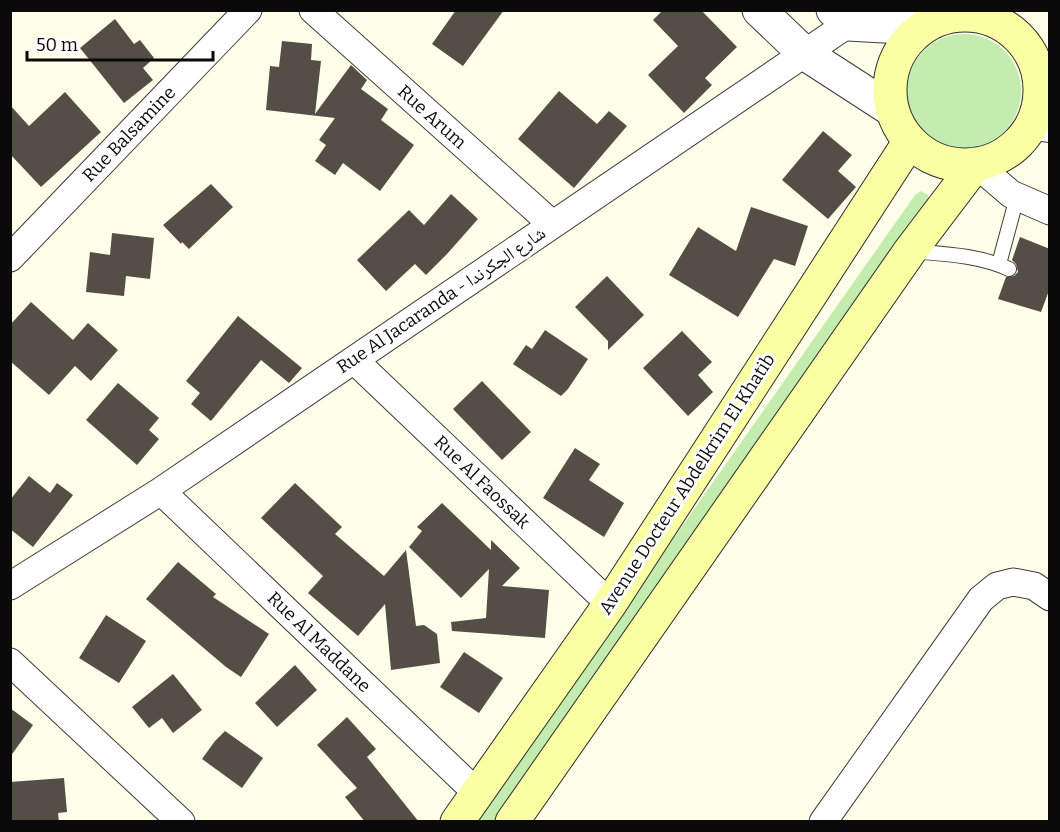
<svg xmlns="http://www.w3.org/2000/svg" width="1060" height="832" viewBox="0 0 1060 832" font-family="Bitter,'Noto Naskh Arabic',serif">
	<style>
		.green { fill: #c4ecaf }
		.building { fill: #544e46 }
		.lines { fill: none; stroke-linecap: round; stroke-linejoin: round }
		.service-casing { stroke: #3d3d3d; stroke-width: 16 }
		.minor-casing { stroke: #3d3d3d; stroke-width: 29 }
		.tertiary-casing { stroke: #3d3d3d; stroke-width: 35 }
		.secondary-casing { stroke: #2c2c2c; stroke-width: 35 }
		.service { stroke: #fff; stroke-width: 14 }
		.minor { stroke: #fff; stroke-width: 27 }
		.tertiary { stroke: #fff; stroke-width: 33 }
		.secondary { stroke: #faffa3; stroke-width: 33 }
		.labels { text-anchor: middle; stroke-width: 6; stroke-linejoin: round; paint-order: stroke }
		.street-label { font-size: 18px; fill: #0a0a0a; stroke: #fff }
	</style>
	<rect width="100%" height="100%" fill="#fffee8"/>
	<path class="green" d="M907 91a57 57 0 1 1 114 0a57 57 0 1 1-114 0Z
		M921 191 928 195 929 199 857 306 494 821 474 822 915 195Z"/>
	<path class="building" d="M456 10H504L463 66 432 44Z
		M663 10H701L737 47 705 78 712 85 684 113 648 75 678 46 653 20Z
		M115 19 134 44 140 40 154 58 143 68 153 80 124 103 80 48Z
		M282 41 312 44 311 60 321 61 315 114 351 65 367 80 361 89 388 109 381 120 414 145 380 191 343 163 335 175 315 161 326 145 319 140 335 118 266 110 270 66 279 67Z
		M559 91 597 124 609 111 627 126 574 188 518 139Z
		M65 92 101 132 41 187 10 154V105L29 126Z
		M823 131 852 155 838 171 856 187 828 219 782 180Z
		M211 184 233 207 189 249 182 242 181 244 163 225Z
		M451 194 478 219 447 254 426 275 415 264 386 291 357 260 409 210 424 225Z
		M751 207 808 226 795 266 774 259 738 317 669 275 698 227 736 251Z
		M112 233 154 238 150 279 126 276 124 296 86 292 90 252 110 255Z
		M1020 237 1050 249V288L1041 312 998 299 1006 277 1014 276 1018 272 1016 264 1012 260Z
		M607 276 644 315 608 350V341L575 307Z
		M31 302 73 340 88 323 118 350 91 381 75 366 49 395 10 361V325Z
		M238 316 302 368 289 383 261 360 211 421 191 404 200 393 186 381Z
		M545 330 588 359 568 389 561 396 513 364 526 345 532 349Z
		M682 331 712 362 698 375 713 392 688 416 643 368Z
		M482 381 531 432 502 460 453 409Z
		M118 383 159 418 149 430 159 439 137 465 86 420Z
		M575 448 600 464 589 480 624 503 604 537 543 498Z
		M29 476 50 493 57 483 73 495 33 547 10 529V500Z
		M295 483 342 527 335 534 384 576 406 550 416 626 424 625 437 634 440 663 391 670 385 604 358 636 308 593 323 576 261 518Z
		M442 503 491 550V540L520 568 502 586 549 590 545 638 452 631 451 622 486 618 489 569 461 598 409 547 422 531 417 527Z
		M178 562 216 594 213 597 269 634 241 677 226 667 146 599Z
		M106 615 146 641 119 683 79 658Z
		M464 652 503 678 479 713 440 687Z
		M295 665 317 690 277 727 255 703Z
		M173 674 202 710 173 733 162 718 149 728 132 707Z
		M10 708 33 725 10 757Z
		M347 717 376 749 367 757 419 822H365L345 797 357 788 317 745Z
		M225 731 263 758 242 788 202 759 215 741Z
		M64 778 67 812 58 813 59 822H10V782Z"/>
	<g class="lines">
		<defs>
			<path id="service" d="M1026 132 1050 135
				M911 251C944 254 978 255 1009 269
				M999 264 1017 197"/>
			<path id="minor" d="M313 10 552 224
				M976 164 1011 194 1050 211
				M10 258 248 10
				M354 360 610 604
				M161 491 477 793
				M10 586 161 491 864 13
				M10 662 181 822
				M823 822 981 599 997 586 1013 582 1034 586 1050 597"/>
			<path id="tertiary" d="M759 10 804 53 892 110
				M833 10 848 24 920 28"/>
			<path id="secondary" d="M890 90a75 75 0 1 1 150 0a75 75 0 1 1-150 0Z
				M457 822 610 604 910 141
				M512 822 910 251 976 164"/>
		</defs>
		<use href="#service" class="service-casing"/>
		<use href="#minor" class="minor-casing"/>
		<use href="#tertiary" class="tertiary-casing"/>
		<use href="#secondary" class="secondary-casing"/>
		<use href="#service" class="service"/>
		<use href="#minor" class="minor"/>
		<use href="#tertiary" class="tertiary"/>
		<use href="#secondary" class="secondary"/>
	</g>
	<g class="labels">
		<g class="street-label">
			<text transform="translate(432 117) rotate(42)" y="6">Rue Arum</text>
			<text transform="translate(129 134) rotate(-46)" y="6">Rue Balsamine</text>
			<text transform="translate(441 300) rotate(-34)" y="6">Rue Al Jacaranda - شارع الجكرندا</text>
			<text transform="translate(482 482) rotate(44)" y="6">Rue Al Faossak</text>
			<text transform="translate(687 484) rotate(-57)" y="6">Avenue Docteur Abdelkrim El Khatib</text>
			<text transform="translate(319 642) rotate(44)" y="6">Rue Al Maddane</text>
		</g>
	</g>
	<rect width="1060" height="832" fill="none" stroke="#0a0a0a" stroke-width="24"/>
	<path d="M27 51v9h186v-9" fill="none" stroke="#0a0a0a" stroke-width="3"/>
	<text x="36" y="51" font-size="18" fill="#0a0a0a" stroke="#ffffff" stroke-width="4.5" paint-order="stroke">50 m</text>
</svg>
